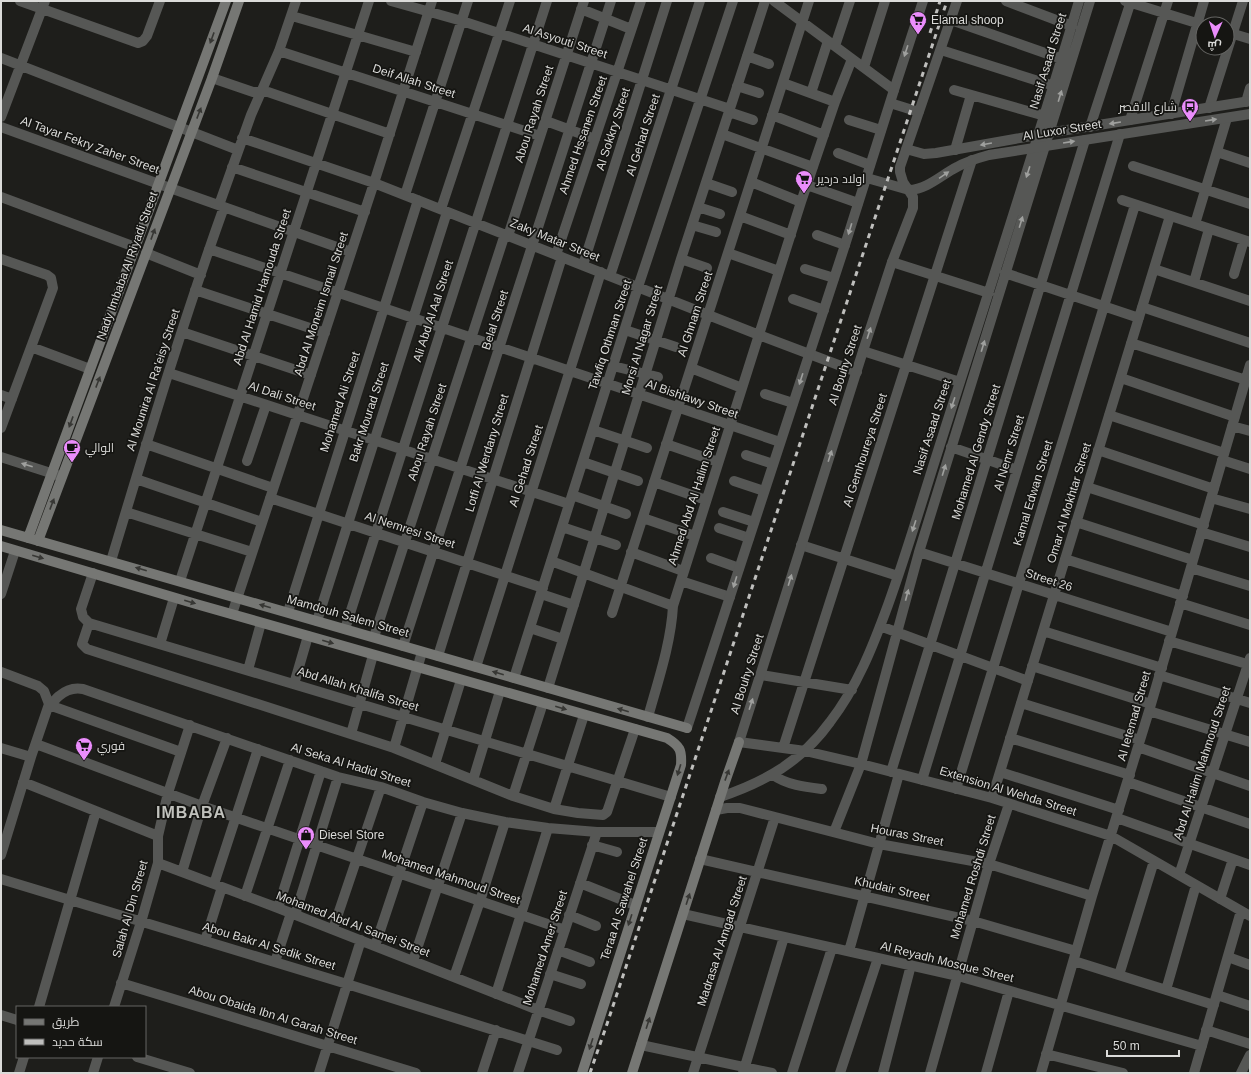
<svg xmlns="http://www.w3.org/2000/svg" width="1251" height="1074" viewBox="0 0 1251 1074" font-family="Helvetica,Cairo,sans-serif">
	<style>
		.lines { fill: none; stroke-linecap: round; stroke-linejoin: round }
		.minor { stroke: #565755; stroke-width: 10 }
		.tertiary { stroke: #565755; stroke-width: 10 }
		.secondary { stroke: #767774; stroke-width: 10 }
		.rail { stroke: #bfbfbd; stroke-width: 3; stroke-dasharray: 5 5; stroke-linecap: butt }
		.oneway { fill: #373734 }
		.oneway2 { fill: #9fa09e }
		.labels { text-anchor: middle; stroke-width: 3.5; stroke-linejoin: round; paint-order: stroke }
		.poi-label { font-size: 12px; fill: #dbdbd9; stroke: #151512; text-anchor: start }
		.street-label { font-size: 12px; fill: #dbdbd9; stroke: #151512 }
		.district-label { font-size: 16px; font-weight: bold; letter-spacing: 1px; fill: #c1c2bd; stroke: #151512 }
	</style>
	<rect width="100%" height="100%" fill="#1e1e1b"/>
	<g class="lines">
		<path class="minor" d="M20 1 138 43 143 41 147 36 160 1
			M391 1 462 21 730 109
			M774 1 894 90
			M1006 1 1072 26
			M1125 1 1203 25
			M581 9 631 29
			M292 16 416 52
			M951 20 1062 59
			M1227 32 1250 39
			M835 46 850 1
			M941 50 1054 86
			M279 51 540 136
			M747 56 769 64
			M1 58 238 150
			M864 67 885 1
			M212 78 253 92H268L390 134
			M783 83 835 102
			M737 86 759 93
			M954 90 1045 116
			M811 93 828 41
			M1246 102 1250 88
			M1209 108 1243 1
			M729 112 753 120
			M1171 114 1204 1
			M772 115 824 135
			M1 117 45 1
			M849 120 881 130
			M1130 120 1168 1
			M546 121 595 139
			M1090 127 1131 1
			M722 134 813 167
			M242 138 374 183 759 335 857 372
			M955 150 971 95
			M1217 152 1250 163
			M838 153 870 165
			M1133 166 1250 204
			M232 167 365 212
			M751 182 801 202
			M706 183 732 192
			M807 185 858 203
			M170 188 351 252
			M405 195 468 1
			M1 197 135 247
			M1122 200 1250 242
			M219 205 251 115 279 51 296 1
			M698 207 720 214
			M441 209 510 1
			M740 216 791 235
			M1195 224 1227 118
			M692 225 716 232
			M817 235 845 245
			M508 236 584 1
			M209 249 780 442
			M146 253 201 275
			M728 253 779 271
			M556 255 641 1
			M1 259 47 275 51 278 53 288 1 428
			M681 259 707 268
			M892 262 989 293
			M583 265 667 1
			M805 269 834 278
			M1154 269 1250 301
			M1005 273 1139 318
			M1234 274 1244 240
			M610 276 700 1
			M1194 282 1209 229
			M195 290 325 333
			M793 299 824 310
			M1142 307 1250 343
			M625 330 676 347
			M182 332 311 375
			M1131 343 1246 380
			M31 347 90 369
			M863 351 960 382
			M613 366 658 377
			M691 368 742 388
			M169 373 569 504
			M1121 378 1235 417
			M765 394 793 403
			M1 395 12 399
			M1109 415 1224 453
			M1232 426 1250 431
			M593 430 647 448
			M146 444 273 488
			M666 444 718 462
			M951 447 1017 470
			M1098 450 1214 489
			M746 455 773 464
			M1 457 60 476
			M1222 460 1250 469
			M247 461 266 405
			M583 462 638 481
			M136 479 262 522
			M734 481 764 491
			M654 482 706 500
			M1087 487 1204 525
			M572 495 626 514
			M270 498 543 588
			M1211 498 1250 509
			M126 512 252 552
			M723 512 754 522
			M643 518 695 536
			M1076 522 1193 560
			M562 527 616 545
			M719 528 749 538
			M1201 532 1250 547
			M801 545 898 576
			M631 552 683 571
			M919 552 1172 632
			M711 558 739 568
			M1065 559 1183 596
			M111 561C147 442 182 324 224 207
			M551 561 673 606
			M1191 568 1250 586
			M93 573 81 609 83 617 89 623 671 797
			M180 581 369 1
			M681 581 730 597
			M1 594 15 551
			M541 594 574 605
			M1180 603 1250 625
			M288 612 418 200
			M612 613 809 1
			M232 614 374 183 432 1
			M317 621 447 212
			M89 623 82 644 87 649 394 748 513 796 554 809 578 813 603 815 607 812 635 729
			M880 626 1028 681
			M530 628 563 639
			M345 629 547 1
			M1043 631 1162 668
			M374 637 505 234
			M1169 641 1250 665
			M160 644 174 598
			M403 646 611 1
			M438 656 562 257
			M1032 666 1151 704
			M476 667 601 272
			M248 670 261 623
			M1 672 38 686 44 691 49 704
			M761 675 852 690
			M1159 675 1250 703
			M514 678 638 287 733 1
			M294 684 308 636
			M548 688 681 259 765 1
			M1021 703 1140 740
			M49 704C54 703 55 699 59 696 66 690 73 687 83 689L338 777 381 787 423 802 462 813 505 822 548 828 597 832H659
			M49 705 181 752
			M1149 711 1250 742
			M648 717C658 681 671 643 673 606L801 202 835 102 852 59
			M351 734 373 655
			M1010 738 1130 775
			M739 742 805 751 861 764 992 798 1111 836 1250 916
			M36 744 202 806 565 930
			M1138 747 1250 786
			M1 748 31 757
			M394 748 422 652
			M783 748 972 160
			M435 764 461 680
			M891 772 1085 140
			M1000 772 1119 810
			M773 775C787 785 805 787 822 789
			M473 780 500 691
			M922 780 1120 134
			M23 782 158 836
			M1128 782 1250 824
			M956 789 1135 205
			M513 796 543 703
			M720 797C765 782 802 761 830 722 857 687 873 646 888 605 906 555 921 504 937 454 985 303 1034 153 1079 1
			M992 798 1170 216
			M554 809 584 715
			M716 810 727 808H740L879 844 989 864 1092 896
			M1117 818 1250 865
			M834 832 861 764 886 673 919 552 1090 1
			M592 845 617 852
			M1 855 31 757 49 704
			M700 859 973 921 1076 951
			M158 863 278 908 538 1010 570 1021
			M182 872 202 806 227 738
			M1179 875 1250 658
			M1 879 347 984 557 1050
			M580 883 635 905
			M214 884 258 749
			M245 896 290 760
			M1220 899 1233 859
			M278 908 321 771
			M683 914 958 976 1202 1046
			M295 915 338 777
			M569 915 596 926
			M333 929 381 787
			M205 941 222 887
			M375 946 423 802
			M558 950 590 962
			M849 951 899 774
			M1228 957 1250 965
			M413 961 462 813
			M1074 961 1214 1005
			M275 962 291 913
			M550 974 581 984
			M1119 975 1154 861
			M454 977 480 901 505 822
			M121 983 416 1073
			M1166 990 1196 885
			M496 994 548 828
			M1217 995 1250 1006
			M39 1007 96 811
			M114 1007 141 922 158 863V836L168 793 190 725
			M1 1015 17 1020
			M1206 1030 1250 1044
			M641 1045 772 1073
			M1046 1054 1123 1073
			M137 1057 190 1073
			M19 1073 24 1057
			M93 1073 98 1057
			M319 1073 361 940
			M482 1073 496 1030
			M518 1073 597 832
			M693 1073 775 817
			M743 1073 784 937
			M792 1073 832 948
			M840 1073 878 958
			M883 1073 911 965
			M930 1073 989 864 1009 804
			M986 1073 1009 991
			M1041 1073 1092 896 1149 711 1250 365
			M1194 1073 1241 911
			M1241 1073 1250 1055"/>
		<path class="tertiary" d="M890 103 919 112
			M1 127 170 188
			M906 149 924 154 936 153 1048 133 1250 101
			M867 178 909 190C928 189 941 175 957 167 967 161 978 158 989 155L1250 114
			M687 728 845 245 894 90 923 1
			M739 742 863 351 892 262 913 208V197L903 182 900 172V167L957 1"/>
		<path class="secondary" d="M1 530 687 728
			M28 538 226 1
			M38 541 212 78 239 1
			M1 546 196 604 667 738C680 746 682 750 681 765L582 1073
			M632 1073 725 782 739 742"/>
		<path class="rail" d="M930 33 940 1
			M590 1073 607 1024 947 1"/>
	</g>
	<defs><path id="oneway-solid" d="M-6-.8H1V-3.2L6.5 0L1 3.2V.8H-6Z"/></defs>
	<g class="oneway">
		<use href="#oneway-solid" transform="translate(212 38) rotate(110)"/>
		<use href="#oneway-solid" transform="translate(199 113) rotate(-69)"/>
		<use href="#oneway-solid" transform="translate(153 234) rotate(-70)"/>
		<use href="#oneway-solid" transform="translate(98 382) rotate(-69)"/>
		<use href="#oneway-solid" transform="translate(71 422) rotate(110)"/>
		<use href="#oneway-solid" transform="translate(52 504) rotate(-69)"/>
		<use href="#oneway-solid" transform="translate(38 557) rotate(16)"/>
		<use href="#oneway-solid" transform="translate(141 569) rotate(-164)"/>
		<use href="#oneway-solid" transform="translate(190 602) rotate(16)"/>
		<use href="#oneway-solid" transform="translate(265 606) rotate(-164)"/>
		<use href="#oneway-solid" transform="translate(328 642) rotate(16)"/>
		<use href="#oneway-solid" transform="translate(498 673) rotate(-164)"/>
		<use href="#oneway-solid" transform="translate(561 708) rotate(16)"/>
		<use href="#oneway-solid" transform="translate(623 710) rotate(-164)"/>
		<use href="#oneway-solid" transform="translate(679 770) rotate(107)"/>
		<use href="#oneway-solid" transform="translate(727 775) rotate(-70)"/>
		<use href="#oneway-solid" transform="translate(688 899) rotate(-72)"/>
		<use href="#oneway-solid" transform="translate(630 920) rotate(108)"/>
		<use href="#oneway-solid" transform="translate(648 1023) rotate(-72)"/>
		<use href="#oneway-solid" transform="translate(591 1044) rotate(108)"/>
	</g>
	<g class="oneway2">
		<use href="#oneway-solid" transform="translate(906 51) rotate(108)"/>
		<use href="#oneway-solid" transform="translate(1060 96) rotate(-73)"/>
		<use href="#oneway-solid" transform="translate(1211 120) rotate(-9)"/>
		<use href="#oneway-solid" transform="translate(1115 123) rotate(171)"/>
		<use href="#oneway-solid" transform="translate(1069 142) rotate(-9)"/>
		<use href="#oneway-solid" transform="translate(986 144) rotate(170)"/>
		<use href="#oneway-solid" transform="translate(1028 172) rotate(108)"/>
		<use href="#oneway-solid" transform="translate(944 175) rotate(-34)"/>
		<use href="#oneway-solid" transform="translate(1021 222) rotate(-73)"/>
		<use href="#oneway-solid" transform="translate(850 229) rotate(107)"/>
		<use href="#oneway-solid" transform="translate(869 333) rotate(-72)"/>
		<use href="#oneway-solid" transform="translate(983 346) rotate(-73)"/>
		<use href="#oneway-solid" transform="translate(801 379) rotate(108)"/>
		<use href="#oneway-solid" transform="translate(953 403) rotate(108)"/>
		<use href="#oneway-solid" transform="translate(830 456) rotate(-72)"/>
		<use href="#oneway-solid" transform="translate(27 465) rotate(-162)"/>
		<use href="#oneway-solid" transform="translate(944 470) rotate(-73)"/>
		<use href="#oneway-solid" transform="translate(914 526) rotate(108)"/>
		<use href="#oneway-solid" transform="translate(790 580) rotate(-73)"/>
		<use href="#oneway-solid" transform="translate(735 582) rotate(107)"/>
		<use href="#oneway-solid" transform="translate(907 595) rotate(-75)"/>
		<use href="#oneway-solid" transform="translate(751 704) rotate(-72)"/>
	</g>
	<defs>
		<symbol id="supermarket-pin" viewBox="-11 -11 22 30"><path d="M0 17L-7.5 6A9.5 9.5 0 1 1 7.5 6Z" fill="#eb8dfc" stroke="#151512"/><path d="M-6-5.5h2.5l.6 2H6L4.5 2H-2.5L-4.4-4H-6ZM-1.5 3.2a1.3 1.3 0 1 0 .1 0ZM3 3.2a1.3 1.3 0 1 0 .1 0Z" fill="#111"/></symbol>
		<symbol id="bus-pin" viewBox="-11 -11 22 30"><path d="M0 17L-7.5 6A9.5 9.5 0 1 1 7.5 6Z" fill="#eb8dfc" stroke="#151512"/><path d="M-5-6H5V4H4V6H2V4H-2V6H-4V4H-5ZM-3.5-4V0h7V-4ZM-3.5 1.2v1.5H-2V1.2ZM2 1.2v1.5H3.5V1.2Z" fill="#111"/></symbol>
		<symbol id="cafe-pin" viewBox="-11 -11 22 30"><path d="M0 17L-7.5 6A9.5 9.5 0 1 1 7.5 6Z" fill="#eb8dfc" stroke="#151512"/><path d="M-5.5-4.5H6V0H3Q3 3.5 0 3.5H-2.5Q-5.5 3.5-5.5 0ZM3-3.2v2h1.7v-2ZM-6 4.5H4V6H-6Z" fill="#111"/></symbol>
		<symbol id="shop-pin" viewBox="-11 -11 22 30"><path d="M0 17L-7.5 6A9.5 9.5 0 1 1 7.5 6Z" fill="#eb8dfc" stroke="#151512"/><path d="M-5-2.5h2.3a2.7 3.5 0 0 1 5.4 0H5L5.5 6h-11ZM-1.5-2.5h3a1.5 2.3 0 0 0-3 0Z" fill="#111"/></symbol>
	</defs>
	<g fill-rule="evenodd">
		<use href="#supermarket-pin" x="908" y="10" width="20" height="27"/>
		<use href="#bus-pin" x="1180" y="97" width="20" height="27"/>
		<use href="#supermarket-pin" x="794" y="169" width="20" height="27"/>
		<use href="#cafe-pin" x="62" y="438" width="20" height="27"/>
		<use href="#supermarket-pin" x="74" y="736" width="20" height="27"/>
		<use href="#shop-pin" x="296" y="825" width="20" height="27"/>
	</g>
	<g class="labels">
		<g class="poi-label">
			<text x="931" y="24">Elamal shoop</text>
			<text x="1177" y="111" text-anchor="end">شارع الاقصر</text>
			<text x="817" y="183">اولاد دردير</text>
			<text x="85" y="452">الوالي</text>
			<text x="97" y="750">فوري</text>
			<text x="319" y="839">Diesel Store</text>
		</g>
		<g class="street-label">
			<text transform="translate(565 41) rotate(18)" y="4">Al Asyouti Street</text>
			<text transform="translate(1048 61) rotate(-73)" y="4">Nasif Asaad Street</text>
			<text transform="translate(414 81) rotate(18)" y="4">Deif Allah Street</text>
			<text transform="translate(534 114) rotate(-72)" y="4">Abou Rayah Street</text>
			<text transform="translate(613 129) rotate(-72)" y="4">Al Sokkry Street</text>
			<text transform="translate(1062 130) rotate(-9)" y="4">Al Luxor Street</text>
			<text transform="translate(583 135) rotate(-71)" y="4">Ahmed Hssanen Street</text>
			<text transform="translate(643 135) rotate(-72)" y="4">Al Gehad Street</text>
			<text transform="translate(90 145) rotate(20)" y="4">Al Tayar Fekry Zaher Street</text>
			<text transform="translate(555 240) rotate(22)" y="4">Zaky Matar Street</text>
			<text transform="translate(127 266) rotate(-70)" y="4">Nady Imbaba Al Riyadi Street</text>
			<text transform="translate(262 287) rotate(-72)" y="4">Abd Al Hamid Hamouda Street</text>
			<text transform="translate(321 304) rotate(-72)" y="4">Abd Al Moneim Ismail Street</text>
			<text transform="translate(433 311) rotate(-72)" y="4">Ali Abd Al Aal Street</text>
			<text transform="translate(695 314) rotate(-72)" y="4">Al Ghnam Street</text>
			<text transform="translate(495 320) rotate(-72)" y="4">Belal Street</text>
			<text transform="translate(610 335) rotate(-72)" y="4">Tawfiq Othman Street</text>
			<text transform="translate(642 340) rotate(-73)" y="4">Morsi Al Nagar Street</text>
			<text transform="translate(845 365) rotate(-72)" y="4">Al Bouhy Street</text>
			<text transform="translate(153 380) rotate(-72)" y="4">Al Mounira Al Ra'eisy Street</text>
			<text transform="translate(282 396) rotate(18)" y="4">Al Dali Street</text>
			<text transform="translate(692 399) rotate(19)" y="4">Al Bishlawy Street</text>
			<text transform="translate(340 402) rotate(-72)" y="4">Mohamed Ali Street</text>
			<text transform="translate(369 412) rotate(-72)" y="4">Bakr Mourad Street</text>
			<text transform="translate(932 427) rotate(-72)" y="4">Nasif Asaad Street</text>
			<text transform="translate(427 432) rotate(-72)" y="4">Abou Rayah Street</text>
			<text transform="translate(865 450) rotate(-72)" y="4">Al Gemhoureya Street</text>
			<text transform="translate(976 452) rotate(-73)" y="4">Mohamed Al Gendy Street</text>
			<text transform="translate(487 453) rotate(-73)" y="4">Lotfi Al Werdany Street</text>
			<text transform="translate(1009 453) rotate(-73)" y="4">Al Nemr Street</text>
			<text transform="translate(526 466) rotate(-72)" y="4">Al Gehad Street</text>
			<text transform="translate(1033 493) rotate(-73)" y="4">Kamal Edwan Street</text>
			<text transform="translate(694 496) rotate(-72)" y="4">Ahmed Abd Al Halim Street</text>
			<text transform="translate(1069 503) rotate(-73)" y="4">Omar Al Mokhtar Street</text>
			<text transform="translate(410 530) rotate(18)" y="4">Al Nemresi Street</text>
			<text transform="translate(1049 580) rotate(18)" y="4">Street 26</text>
			<text transform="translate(348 616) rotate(16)" y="4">Mamdouh Salem Street</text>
			<text transform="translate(747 674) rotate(-72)" y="4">Al Bouhy Street</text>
			<text transform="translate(358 689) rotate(17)" y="4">Abd Allah Khalifa Street</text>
			<text transform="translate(1134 716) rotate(-74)" y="4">Al Ietemad Street</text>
			<text transform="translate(1202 763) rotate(-72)" y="4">Abd Al Halim Mahmoud Street</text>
			<text transform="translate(351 765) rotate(17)" y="4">Al Seka Al Hadid Street</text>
			<text transform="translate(1008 791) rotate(17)" y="4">Extension Al Wehda Street</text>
			<text transform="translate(907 835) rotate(11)" y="4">Houras Street</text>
			<text transform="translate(451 877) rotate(19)" y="4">Mohamed Mahmoud Street</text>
			<text transform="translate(973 877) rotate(-73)" y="4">Mohamed Roshdi Street</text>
			<text transform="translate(892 889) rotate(13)" y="4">Khudair Street</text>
			<text transform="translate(624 899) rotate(-72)" y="4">Teraa Al Sawahel Street</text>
			<text transform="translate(130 909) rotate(-74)" y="4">Salah Al Din Street</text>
			<text transform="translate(353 924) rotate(21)" y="4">Mohamed Abd Al Samei Street</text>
			<text transform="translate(722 941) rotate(-72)" y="4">Madrasa Al Amgad Street</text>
			<text transform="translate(269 946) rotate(17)" y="4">Abou Bakr Al Sedik Street</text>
			<text transform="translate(545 948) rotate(-72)" y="4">Mohamed Amer Street</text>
			<text transform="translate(947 962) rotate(14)" y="4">Al Reyadh Mosque Street</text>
			<text transform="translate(273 1015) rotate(17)" y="4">Abou Obaida Ibn Al Garah Street</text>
		</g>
		<g class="district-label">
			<text x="191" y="818">IMBABA</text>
		</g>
	</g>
	<rect width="1251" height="1074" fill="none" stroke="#dbdbd9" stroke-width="4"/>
	<rect x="16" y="1006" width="130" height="52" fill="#151512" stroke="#646462"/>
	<rect x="24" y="1019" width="20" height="6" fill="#767774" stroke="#646462"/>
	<text x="52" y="1026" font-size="12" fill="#dbdbd9">طريق</text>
	<rect x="24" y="1039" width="20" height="6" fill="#bfbfbd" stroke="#646462"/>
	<text x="52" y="1046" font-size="12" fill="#dbdbd9">سكة حديد</text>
	<g transform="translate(1215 36) rotate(183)"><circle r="19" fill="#151512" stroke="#646462"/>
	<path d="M0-3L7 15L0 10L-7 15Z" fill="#eb8dfc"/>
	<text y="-6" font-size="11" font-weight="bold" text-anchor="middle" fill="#dbdbd9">ش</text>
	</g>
	<path d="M1107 1050v6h72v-6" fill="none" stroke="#dbdbd9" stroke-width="2"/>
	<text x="1113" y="1050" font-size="12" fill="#dbdbd9" stroke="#151512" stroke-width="3" paint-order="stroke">50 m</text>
</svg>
